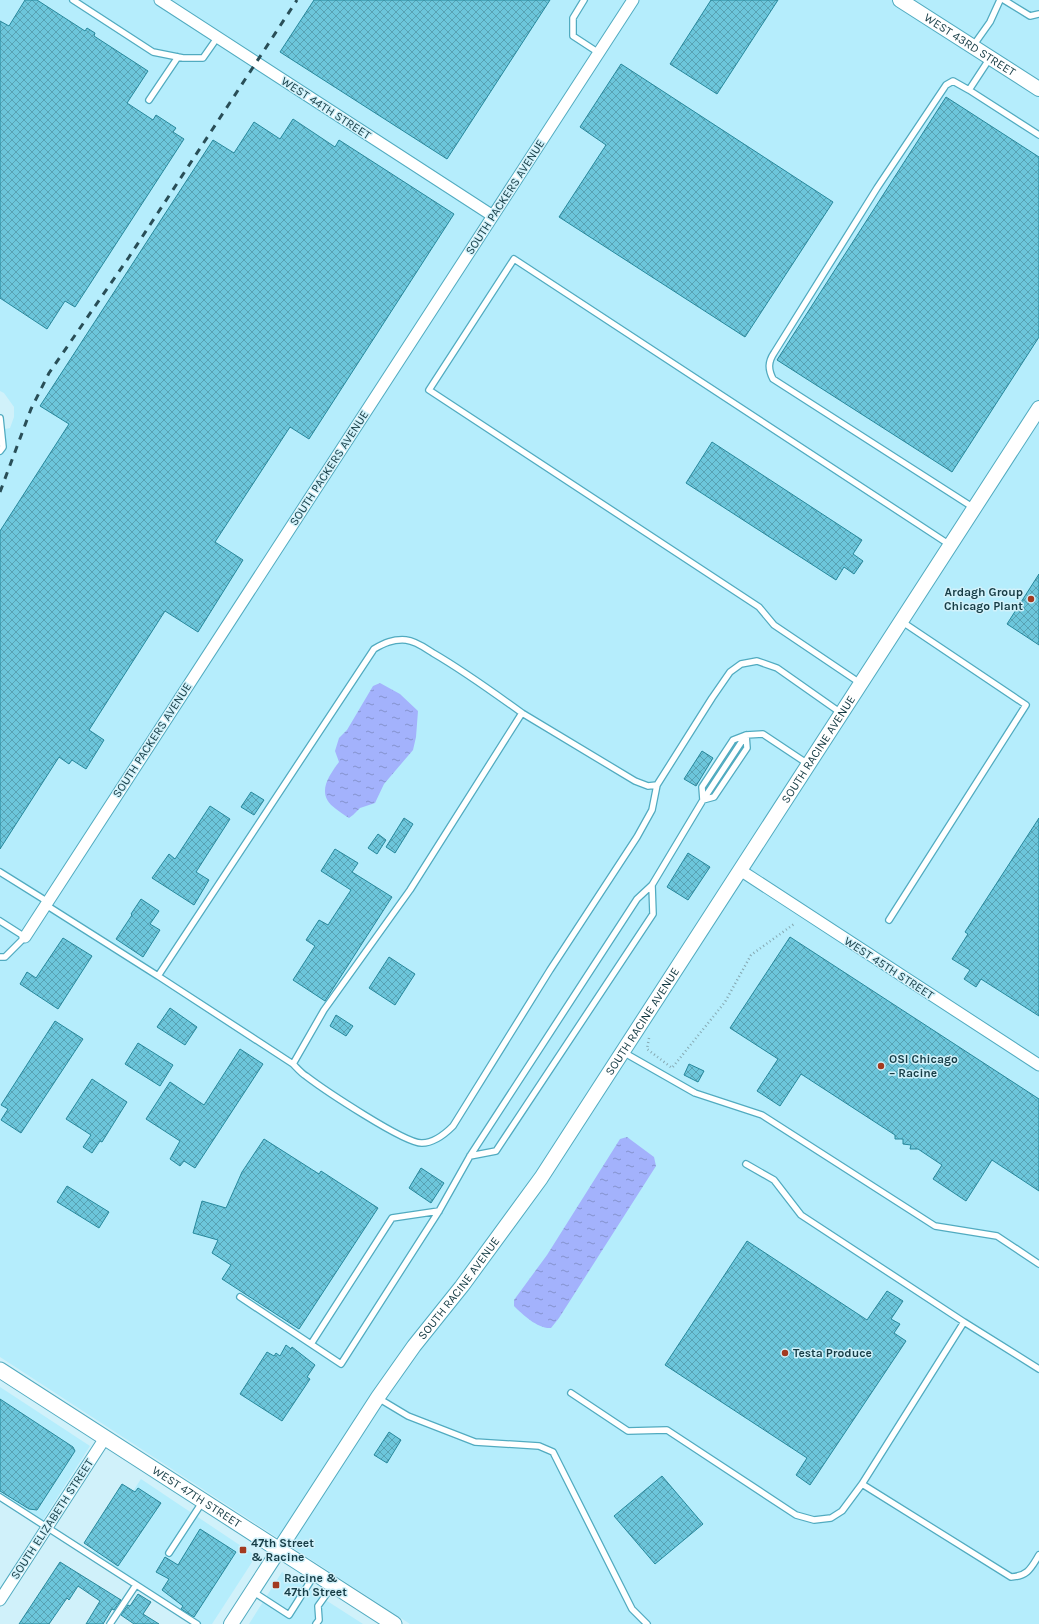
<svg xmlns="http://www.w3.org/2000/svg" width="1039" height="1624" viewBox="0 0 1039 1624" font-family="Karla,sans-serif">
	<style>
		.built { fill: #b5edfc }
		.water { fill: url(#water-ripples) }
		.building { fill: url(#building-cross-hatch); stroke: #27889c }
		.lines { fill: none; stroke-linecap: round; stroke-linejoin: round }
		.service-casing { stroke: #51abc0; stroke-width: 8 }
		.minor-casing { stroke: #51abc0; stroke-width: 13 }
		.tertiary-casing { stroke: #51abc0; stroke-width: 16 }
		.secondary-casing { stroke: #51abc0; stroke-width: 17 }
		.path { stroke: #86a9b2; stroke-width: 2.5; stroke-dasharray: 1 3; stroke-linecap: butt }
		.service { stroke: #fff; stroke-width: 5.5 }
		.minor { stroke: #fff; stroke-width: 11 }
		.tertiary { stroke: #fff; stroke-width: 14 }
		.secondary { stroke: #fff; stroke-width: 15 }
		.rail { stroke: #294e57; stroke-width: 3; stroke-dasharray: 7 7; stroke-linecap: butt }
		.poi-dot { fill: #a33a20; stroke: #d0f1fa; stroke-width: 1.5 }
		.labels { text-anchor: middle; stroke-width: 3; stroke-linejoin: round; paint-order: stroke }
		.street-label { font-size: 12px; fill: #163c45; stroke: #d0f1fa }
		.poi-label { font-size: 12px; font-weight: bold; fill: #163c45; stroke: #d0f1fa; text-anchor: start }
	</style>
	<defs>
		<pattern id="water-ripples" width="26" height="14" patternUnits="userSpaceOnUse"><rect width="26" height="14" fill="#a3b2fc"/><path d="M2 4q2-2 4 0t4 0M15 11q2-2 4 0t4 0" fill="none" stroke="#8492ce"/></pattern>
		<pattern id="building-cross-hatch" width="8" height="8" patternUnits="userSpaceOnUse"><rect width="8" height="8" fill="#6cc6db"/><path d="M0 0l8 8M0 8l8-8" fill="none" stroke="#58a2b3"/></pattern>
	</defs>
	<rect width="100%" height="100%" fill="#d0f1fa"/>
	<path class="built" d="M0 0H1039V1624H410L0 1357V430L10 428 14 417V407L4 393 0 391Z
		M0 1387 90 1446 41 1523 0 1497Z
		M141 1479 256 1556 212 1624H197L91 1555Z
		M282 1572 363 1624H249Z"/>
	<path class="water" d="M380 683 400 694 418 711 416 737 413 750 384 784 375 803 360 808 353 815 349 818C344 815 340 812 336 809 316 795 327 778 339 762L335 751 339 738 347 730 373 686Z
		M627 1137 654 1157 656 1166 559 1318 551 1328C538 1329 523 1315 514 1306V1300L547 1255 620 1139Z"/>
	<path class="building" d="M25 0H37L85 31 87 28 95 33 94 36 148 71 127 103 153 120 156 115 176 128 173 132 184 139 75 307 65 301 47 329 0 298V21L9 26Z
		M314 0H550L447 159 280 52Z
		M711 0H778L717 94 670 64Z
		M621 64 833 202 745 337 559 217 606 145 580 127Z
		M946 97 1039 157V337L952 472 777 360Z
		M293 119 335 147 339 140 454 214 309 439 290 427 215 542 243 560 198 632 165 611 89 730 104 740 86 769 72 760 69 764 59 757 0 849V531L69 424 40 406 213 140 234 153 254 122 280 139Z
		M712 442 862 540 853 554 863 561 854 574 844 567 836 580 686 483Z
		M1039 574V645L1007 624Z
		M702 751 713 758 696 786 684 779Z
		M251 792 264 800 254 815 241 807Z
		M210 806 230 819 196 872 209 880 194 905 152 878 169 854 175 859Z
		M404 818 413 824 395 853 386 847Z
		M1039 818V1016L981 979 976 987 964 979 970 970 952 959 968 934 965 932Z
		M378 834 386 840 377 854 368 848Z
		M335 849 358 863 352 872 392 897 325 1001 293 980 315 946 306 940 319 920 328 925 351 890 321 871Z
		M688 853 710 867 688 900 667 887Z
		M141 899 159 911 150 924 160 930 143 957 116 939 132 915 131 914Z
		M790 937 1039 1099V1191L992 1160 966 1201 933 1179 942 1165 918 1149H910L911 1145 903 1144V1139H895V1135L801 1074 780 1106 757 1091 778 1059 730 1028Z
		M63 938 92 956 58 1009 20 984 27 972 36 978Z
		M389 957 415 974 395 1005 369 988Z
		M170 1008 197 1027 185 1045 157 1027Z
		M336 1015 353 1026 346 1036 330 1026Z
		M55 1021 83 1039 21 1133 1 1120 8 1109 1 1105Z
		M138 1043 173 1065 160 1086 125 1064Z
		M240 1049 263 1064 195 1168 184 1161 180 1166 170 1159 180 1141 146 1119 170 1082 204 1105Z
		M689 1064 704 1071 698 1082 684 1075Z
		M92 1079 127 1102 102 1142 100 1141 92 1153 83 1147 91 1135 66 1119Z
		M264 1139 319 1174 321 1171 378 1208 299 1329 222 1279 231 1265 212 1253 218 1240 193 1233 202 1201 226 1208 242 1172Z
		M421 1168 444 1183 431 1203 409 1188Z
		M67 1186 109 1212 99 1228 57 1202Z
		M747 1241 867 1320 887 1291 903 1301 891 1319 900 1324 894 1333 906 1341 810 1485 796 1475 807 1458 665 1365Z
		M286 1345 291 1349 292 1347 315 1365 307 1377 310 1379 282 1421 240 1394 267 1352 274 1356 276 1353 280 1356Z
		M0 1399 73 1447 75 1451 37 1510 29 1509 0 1491Z
		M389 1432 401 1440 387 1463 374 1455Z
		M662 1476 703 1524 655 1564 614 1516Z
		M122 1484 135 1492 138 1488 161 1503 118 1566 84 1543Z
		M200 1529 236 1552 194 1617 181 1609 183 1606 162 1590 169 1579 156 1572 165 1557 178 1565Z
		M60 1562 121 1600 114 1610 112 1609 103 1624H86L100 1601 78 1586 69 1600 67 1598 49 1624H19Z
		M138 1594 151 1602 143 1614 159 1624H134L121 1615 128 1605 130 1606Z"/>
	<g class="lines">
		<defs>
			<path id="service" d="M73 0 153 52 183 58H203L217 38
				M584 0 573 18V36L599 53
				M1004 0 1030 16 1039 14
				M973 46 990 22 1000 0
				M990 58 969 90 1039 135
				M969 90 953 81 946 85 877 188 774 353C768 362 768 369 773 379L974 508
				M149 100 178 57
				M0 418 3 447 0 451
				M860 683 774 625 759 607 429 390 514 259 950 545
				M746 735 747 748 714 797 703 800 702 787 733 740Z
				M657 785 652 810 637 837 550 970 453 1126C445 1134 434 1143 422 1143 405 1144 323 1089 306 1076 301 1073 297 1068 293 1064L324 1010 410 890 522 713 635 781 648 786 657 785 712 698 730 672 741 664 757 661 777 668 841 713
				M0 872 48 902
				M46 905 158 976
				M889 920 1026 705 901 621
				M0 921 25 937 5 957H0
				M623 1052 695 1093 762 1115 935 1226 997 1236 1039 1264
				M293 1064 158 976 374 649C384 643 393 639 406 640 416 641 425 648 433 653 464 671 493 692 522 713
				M470 1156 496 1151 653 914 652 885
				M240 1297 341 1364 439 1211 470 1156 637 899 652 885 703 800 746 735 763 734 808 764
				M964 1322 1039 1369
				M311 1344 392 1218 439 1211
				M571 1393 628 1431 667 1430 796 1515 814 1520 831 1518 842 1511 862 1484 964 1322 801 1215 774 1180 746 1164
				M378 1398 408 1416 475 1442 539 1446 553 1452 632 1609 647 1624
				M862 1484 1011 1577C1028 1576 1031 1568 1039 1555
				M0 1497 197 1624
				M169 1553 203 1501
				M252 1591 289 1615 315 1574
				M110 1624 136 1585
				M316 1624 319 1620 318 1606 333 1585"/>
			<path id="minor" d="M160 0 493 216
				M740 870 1039 1065
				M25 937 633 0
				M0 1600 105 1438"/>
			<g id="tertiary">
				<path id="s1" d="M900 0 1039 89"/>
				<path id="s2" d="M231 1624 378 1397 414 1346 462 1286 541 1178 1039 408"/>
			</g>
			<g id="secondary">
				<path id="s3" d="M0 1370 394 1624"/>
			</g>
		</defs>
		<use href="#service" class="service-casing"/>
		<use href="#minor" class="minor-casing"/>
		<use href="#tertiary" class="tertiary-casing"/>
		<use href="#secondary" class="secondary-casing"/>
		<path class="path" d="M649 1038 647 1049 672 1068 725 1002 751 955 794 924"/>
		<use href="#service" class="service"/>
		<use href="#minor" class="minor"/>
		<use href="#tertiary" class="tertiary"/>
		<use href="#secondary" class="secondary"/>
		<path class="rail" d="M0 492 31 409 49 373 129 257 297 0"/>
	</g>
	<g class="poi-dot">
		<circle cx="1031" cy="599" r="4"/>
		<circle cx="881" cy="1066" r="4"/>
		<circle cx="785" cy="1353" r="4"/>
		<rect x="239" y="1546" width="8" height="8" rx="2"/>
		<rect x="272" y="1581" width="8" height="8" rx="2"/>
	</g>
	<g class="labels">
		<g class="street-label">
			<text dy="4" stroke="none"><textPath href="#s1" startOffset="83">WEST 43RD STREET</textPath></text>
			<text transform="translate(326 108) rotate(33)" y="4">WEST 44TH STREET</text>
			<text transform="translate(505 197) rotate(-57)" y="4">SOUTH PACKERS AVENUE</text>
			<text transform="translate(329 468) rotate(-57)" y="4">SOUTH PACKERS AVENUE</text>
			<text transform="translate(152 740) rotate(-57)" y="4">SOUTH PACKERS AVENUE</text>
			<text dy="4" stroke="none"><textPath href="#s2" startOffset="1054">SOUTH RACINE AVENUE</textPath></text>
			<text transform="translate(889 968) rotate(33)" y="4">WEST 45TH STREET</text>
			<text dy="4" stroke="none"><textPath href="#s2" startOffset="730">SOUTH RACINE AVENUE</textPath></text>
			<text dy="4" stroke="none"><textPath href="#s2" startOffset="406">SOUTH RACINE AVENUE</textPath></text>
			<text dy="4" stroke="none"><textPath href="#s3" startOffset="234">WEST 47TH STREET</textPath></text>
			<text transform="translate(52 1519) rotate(-57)" y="4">SOUTH ELIZABETH STREET</text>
		</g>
		<g class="poi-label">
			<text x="1023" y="596" text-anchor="end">Ardagh Group<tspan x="1023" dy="14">Chicago Plant</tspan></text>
			<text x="889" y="1063">OSI Chicago<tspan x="889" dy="14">– Racine</tspan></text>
			<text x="793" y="1357">Testa Produce</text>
			<text x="251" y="1547">47th Street<tspan x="251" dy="14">&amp; Racine</tspan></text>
			<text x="284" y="1582">Racine &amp;<tspan x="284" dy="14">47th Street</tspan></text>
		</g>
	</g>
</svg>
